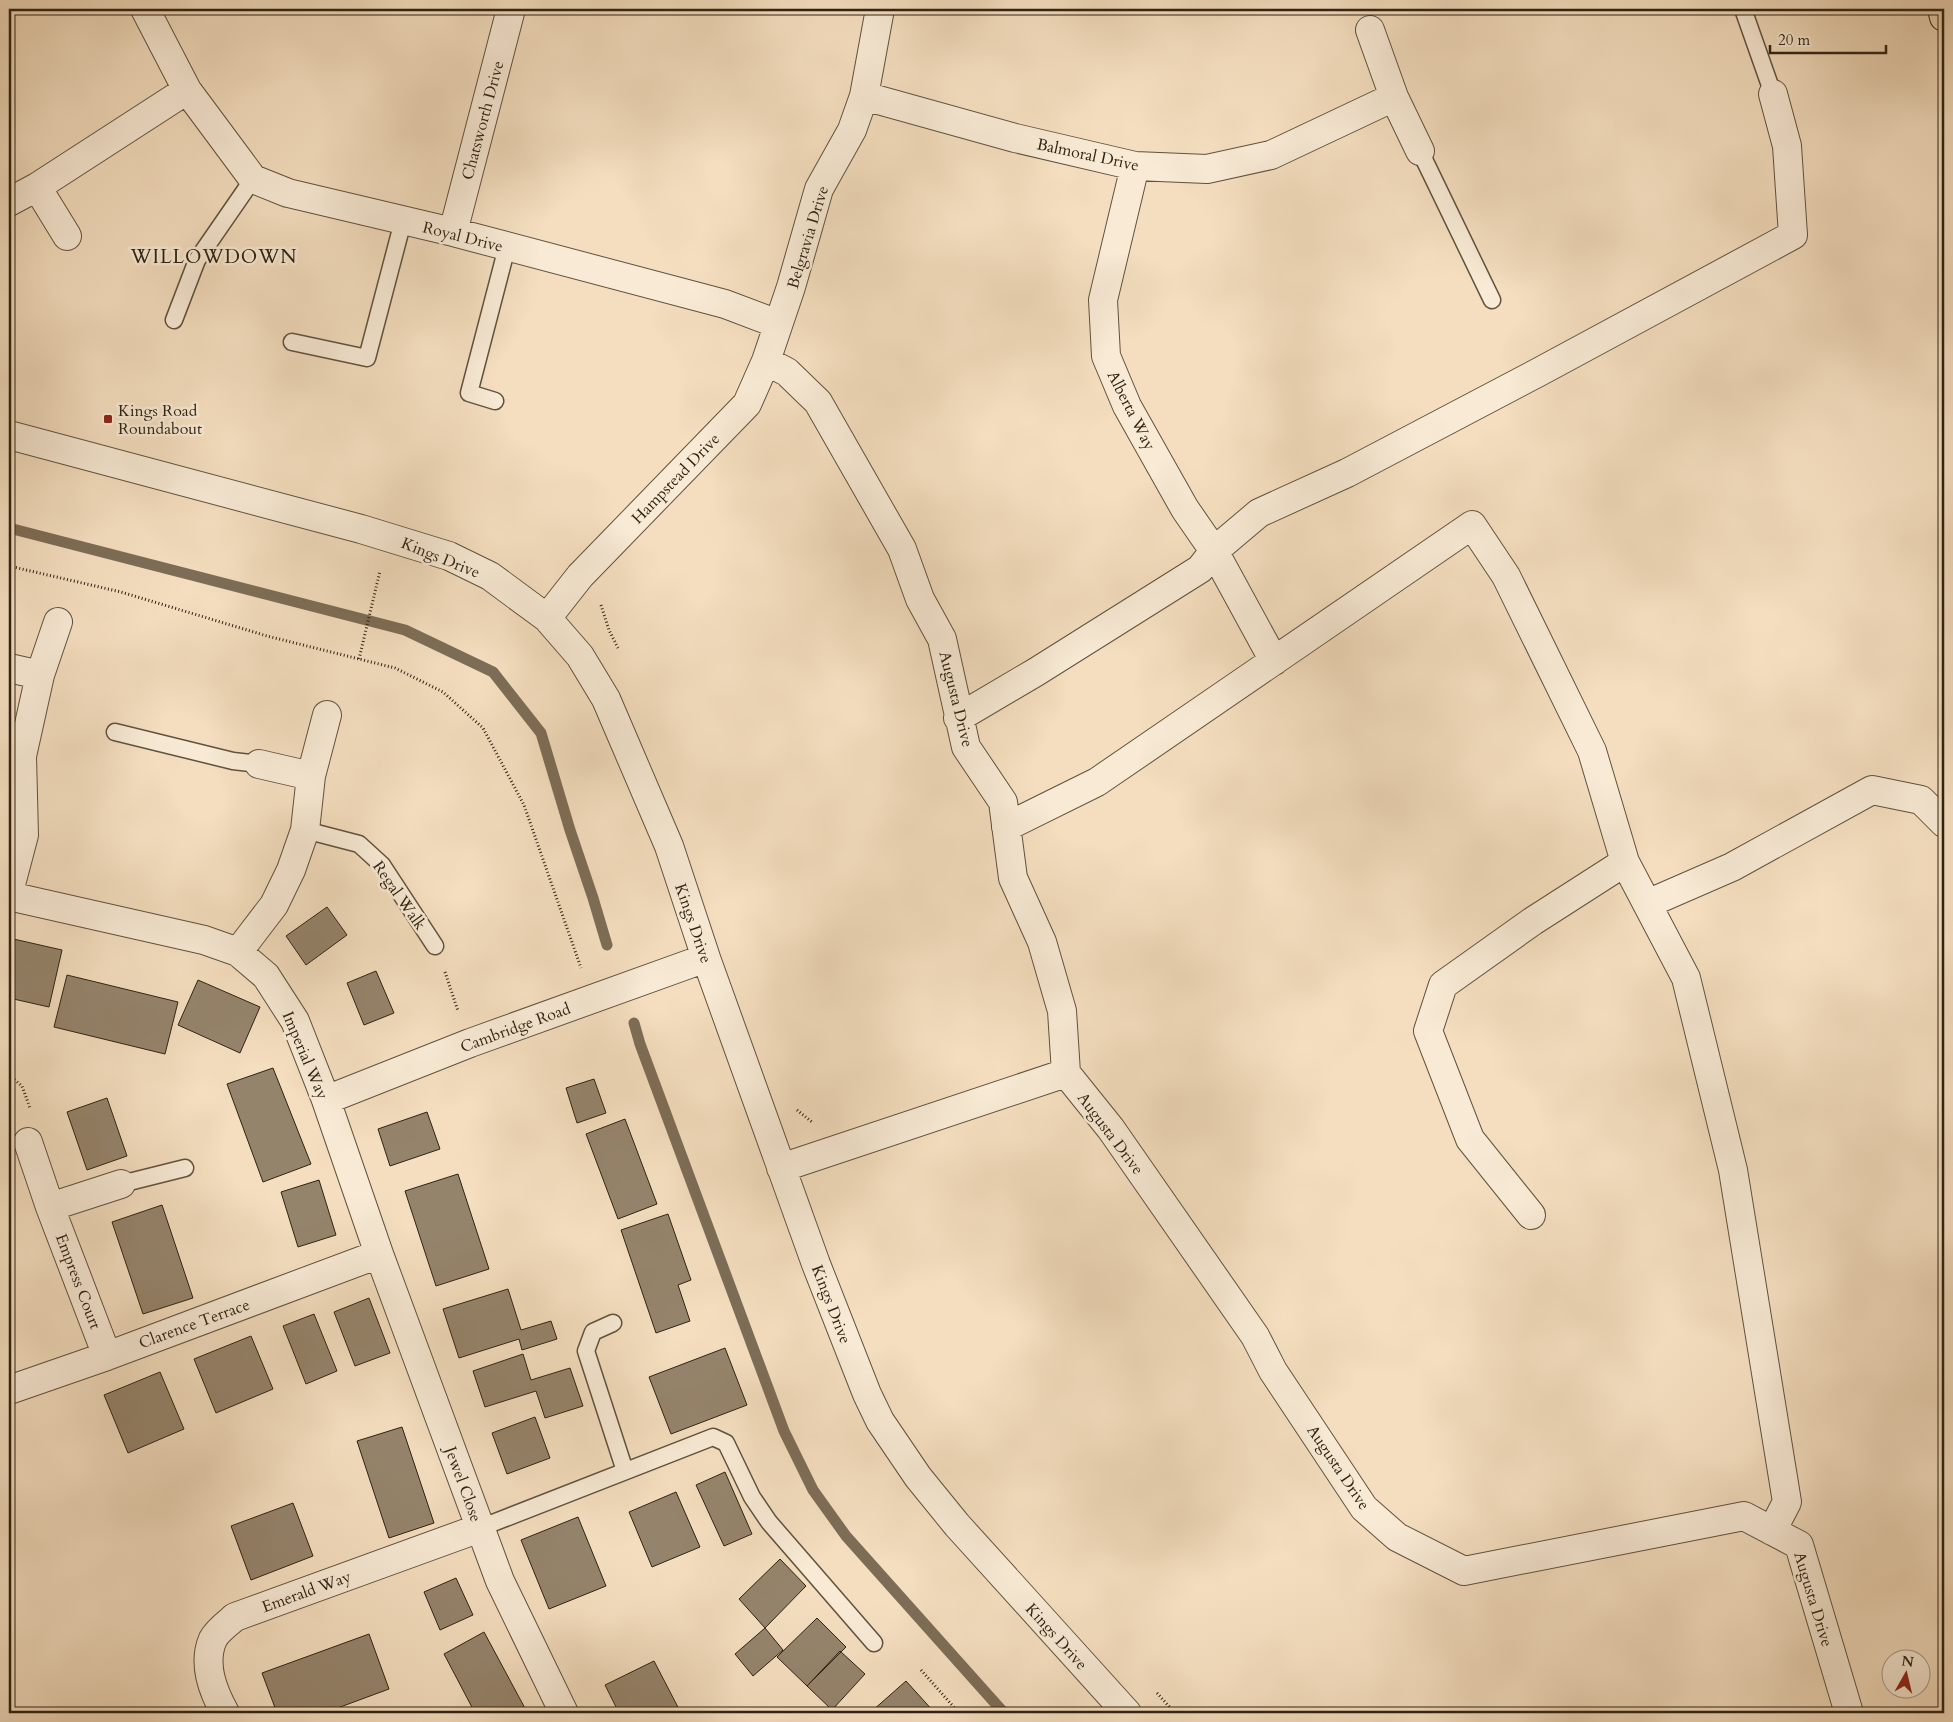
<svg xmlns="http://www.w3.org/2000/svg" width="1953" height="1722" viewBox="0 0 1953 1722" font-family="Cardo,serif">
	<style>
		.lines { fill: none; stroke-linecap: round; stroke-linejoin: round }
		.stream { stroke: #7d6d57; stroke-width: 11 }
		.building { fill: #95846c; stroke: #2f2313 }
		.service-casing { stroke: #60523e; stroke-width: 19 }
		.minor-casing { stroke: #60523e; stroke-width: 30 }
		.motorway-casing { stroke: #2f2313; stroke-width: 30 }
		.path { stroke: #2f2313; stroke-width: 3; stroke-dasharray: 1 2.5; stroke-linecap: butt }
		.service { stroke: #f8ead5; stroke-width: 16 }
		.minor { stroke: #f8ead5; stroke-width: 28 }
		.motorway { stroke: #f4debf; stroke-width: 28 }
		.poi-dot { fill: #8f2418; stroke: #f8ead5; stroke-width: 2 }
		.labels { text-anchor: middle; stroke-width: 5; stroke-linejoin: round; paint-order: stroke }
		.street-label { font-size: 16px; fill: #2f2313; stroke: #f8ead5 }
		.poi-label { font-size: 16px; fill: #2f2313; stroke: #f8ead5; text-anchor: start }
		.quarter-label { font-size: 19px; letter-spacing: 1px; fill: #2f2313; stroke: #f8ead5 }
	</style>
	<rect width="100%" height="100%" fill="#f4debf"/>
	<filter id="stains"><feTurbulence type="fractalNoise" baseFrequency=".004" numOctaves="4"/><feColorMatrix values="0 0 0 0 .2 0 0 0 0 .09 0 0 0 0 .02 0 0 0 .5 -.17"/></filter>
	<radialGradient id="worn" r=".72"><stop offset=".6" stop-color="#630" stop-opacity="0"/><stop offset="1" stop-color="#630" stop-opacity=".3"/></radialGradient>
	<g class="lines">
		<path class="stream" d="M9 528 405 630 493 672 541 733 570 830 593 898 607 945
			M634 1023 640 1044 784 1431 813 1490 846 1536 1004 1713"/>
	</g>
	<path class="building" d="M327 907 347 935 306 965 286 936Z
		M9 938 62 950 49 1007 9 998Z
		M376 971 394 1013 364 1025 347 983Z
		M67 975 178 1002 165 1054 54 1027Z
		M198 980 260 1007 240 1053 178 1025Z
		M273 1068 311 1164 263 1182 227 1084Z
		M594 1079 606 1113 577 1123 566 1088Z
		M107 1098 127 1156 87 1170 67 1112Z
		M427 1112 440 1149 390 1166 378 1129Z
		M625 1119 657 1204 618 1219 586 1134Z
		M458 1174 489 1269 436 1286 405 1191Z
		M319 1180 336 1235 298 1247 281 1192Z
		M162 1205 193 1298 143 1314 112 1222Z
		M668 1214 691 1280 678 1285 690 1321 656 1333 621 1230Z
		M508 1289 521 1330 551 1321 557 1339 522 1350 519 1339 459 1358 443 1309Z
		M369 1298 390 1353 355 1366 334 1312Z
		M314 1314 337 1371 306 1384 283 1326Z
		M251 1336 273 1389 216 1413 194 1359Z
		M725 1348 747 1405 671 1434 649 1377Z
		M523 1354 531 1380 570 1368 583 1406 545 1418 536 1391 485 1407 473 1371Z
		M160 1372 184 1429 128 1453 104 1395Z
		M535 1417 550 1458 507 1474 492 1433Z
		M402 1427 434 1523 389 1538 357 1441Z
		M725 1472 752 1534 724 1546 696 1485Z
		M676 1492 700 1547 652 1567 629 1512Z
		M293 1503 313 1556 251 1580 231 1526Z
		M578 1517 606 1586 549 1609 521 1540Z
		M780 1559 806 1586 765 1628 739 1599Z
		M456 1578 473 1615 440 1630 424 1592Z
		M817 1618 846 1647 807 1686 777 1657Z
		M765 1628 783 1650 753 1676 735 1654Z
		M484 1632 527 1712 525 1713H475L444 1654Z
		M369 1634 389 1689 324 1713H277L262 1673Z
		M840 1651 865 1674 832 1710 807 1686Z
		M654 1661 681 1713H619L605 1685Z
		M906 1681 935 1713H874L872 1711Z"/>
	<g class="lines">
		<defs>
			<path id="service" d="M1743 9 1773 94
				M1420 151 1492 300
				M174 320 197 260 253 179
				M292 342 367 358 403 221
				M495 401 469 393 507 247
				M115 732 233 761 259 764
				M305 830 359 844 382 865 435 946
				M121 1184 185 1168
				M613 1323 593 1332 586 1351 625 1471
				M480 1528 713 1437 726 1443 752 1497 769 1522 874 1643"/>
			<path id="minor" d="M145 9 187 90 253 179 288 193 453 232 725 304 778 324
				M1370 30 1394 97
				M864 96 1015 138 1135 166 1207 169 1271 155 1394 97 1420 151
				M1135 166 1103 300 1106 356 1127 406 1185 509 1214 551 1274 661
				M37 187 67 236
				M9 202 37 187 187 90
				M453 232 511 9
				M766 361 787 372 818 402 902 549 920 599 942 639 966 747 1003 802 1013 878 1042 942 1062 1011 1066 1073 1111 1129 1255 1336 1273 1371 1364 1508 1397 1537 1464 1571 1744 1516 1799 1545 1849 1713
				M9 435 361 529 449 556 490 576 547 618 580 656 606 699 669 846 706 958 816 1264 867 1394 880 1421 918 1477 957 1525 1127 1713
				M547 618 580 576 747 404 766 361 791 287 819 189 852 130 864 96 880 9
				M9 668 40 675
				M958 718 1036 672 1200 569 1214 551 1259 513 1347 473 1539 372 1793 235 1787 146 1773 94
				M311 776 327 715
				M1006 827 1097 782 1472 525 1506 576 1592 751 1625 862 1686 978 1733 1170 1787 1502 1772 1531
				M9 892 24 835 22 756 40 675 58 622
				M9 896 204 940 238 952 266 976 295 1021 326 1100 379 1254 500 1581 564 1713
				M1647 904 1732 867 1872 790 1921 800 1944 823
				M238 952 274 905 291 870 305 830 311 776 259 764
				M326 1100 470 1043 706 958
				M28 1142 50 1207 107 1356
				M781 1168 1066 1073
				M50 1207 121 1184
				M1531 1215 1470 1139 1428 1031 1443 985 1533 921 1625 862
				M9 1390 107 1356 379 1254
				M225 1713C213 1691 202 1664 213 1639 217 1631 228 1623 235 1617L480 1528"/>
			<path id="motorway" d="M1942 9 1944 17"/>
		</defs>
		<use href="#service" class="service-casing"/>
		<use href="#minor" class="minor-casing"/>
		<use href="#motorway" class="motorway-casing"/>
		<path class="path" d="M9 566 121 592 267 636 395 668 443 692 483 728 524 805 581 968
			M601 605 609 630 618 648
			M359 659 380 571
			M445 972 458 1011
			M9 1075 22 1086 30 1108
			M797 1110 812 1122
			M921 1670 959 1713
			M1157 1693 1175 1713"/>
		<use href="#service" class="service"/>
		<use href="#minor" class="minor"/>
		<use href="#motorway" class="motorway"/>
	</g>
	<rect class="poi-dot" x="103" y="414" width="10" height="10" rx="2.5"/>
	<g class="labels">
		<g class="street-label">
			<text transform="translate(482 120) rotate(-75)" y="6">Chatsworth Drive</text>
			<text transform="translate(1088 154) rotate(12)" y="6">Balmoral Drive</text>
			<text transform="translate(463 236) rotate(14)" y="6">Royal Drive</text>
			<text transform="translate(807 237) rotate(-73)" y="6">Belgravia Drive</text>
			<text transform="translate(1132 410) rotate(63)" y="6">Alberta Way</text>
			<text transform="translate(675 478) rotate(-46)" y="6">Hampstead Drive</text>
			<text transform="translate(441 557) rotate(22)" y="6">Kings Drive</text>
			<text transform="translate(957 699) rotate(76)" y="6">Augusta Drive</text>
			<text transform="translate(400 895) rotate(55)" y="6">Regal Walk</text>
			<text transform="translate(694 923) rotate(71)" y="6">Kings Drive</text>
			<text transform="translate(515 1027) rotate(-20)" y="6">Cambridge Road</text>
			<text transform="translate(306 1055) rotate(67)" y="6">Imperial Way</text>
			<text transform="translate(1111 1133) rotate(53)" y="6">Augusta Drive</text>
			<text transform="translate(79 1281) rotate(69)" y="6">Empress Court</text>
			<text transform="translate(832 1304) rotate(69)" y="6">Kings Drive</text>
			<text transform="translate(194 1323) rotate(-20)" y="6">Clarence Terrace</text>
			<text transform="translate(1339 1467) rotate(56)" y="6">Augusta Drive</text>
			<text transform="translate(464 1484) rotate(70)" y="6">Jewel Close</text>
			<text transform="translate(306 1591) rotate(-20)" y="6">Emerald Way</text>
			<text transform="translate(1814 1599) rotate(73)" y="6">Augusta Drive</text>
			<text transform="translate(1057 1636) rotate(48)" y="6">Kings Drive</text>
		</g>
		<g class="poi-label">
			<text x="118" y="416">Kings Road<tspan x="118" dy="18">Roundabout</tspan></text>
		</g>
		<g class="quarter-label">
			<text x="214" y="263">WILLOWDOWN</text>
		</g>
	</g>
	<rect width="1953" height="1722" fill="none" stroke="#f4debf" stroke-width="30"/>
	<rect x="10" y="10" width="1933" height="1702" fill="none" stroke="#2f2313" stroke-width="2.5"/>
	<rect x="15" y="15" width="1923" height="1692" fill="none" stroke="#2f2313"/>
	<g transform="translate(1906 1674) rotate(8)"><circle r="24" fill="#f8ead5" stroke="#a89a87"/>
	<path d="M0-4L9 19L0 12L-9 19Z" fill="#8f2418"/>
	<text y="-8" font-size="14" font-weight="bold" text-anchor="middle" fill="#2f2313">N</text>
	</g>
	<path d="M1770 45v8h116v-8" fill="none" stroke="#2f2313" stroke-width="2.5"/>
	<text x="1778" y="45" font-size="15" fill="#2f2313" stroke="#f8ead5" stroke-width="4" paint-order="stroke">20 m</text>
	<rect width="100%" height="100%" filter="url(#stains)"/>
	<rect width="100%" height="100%" fill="url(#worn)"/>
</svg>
